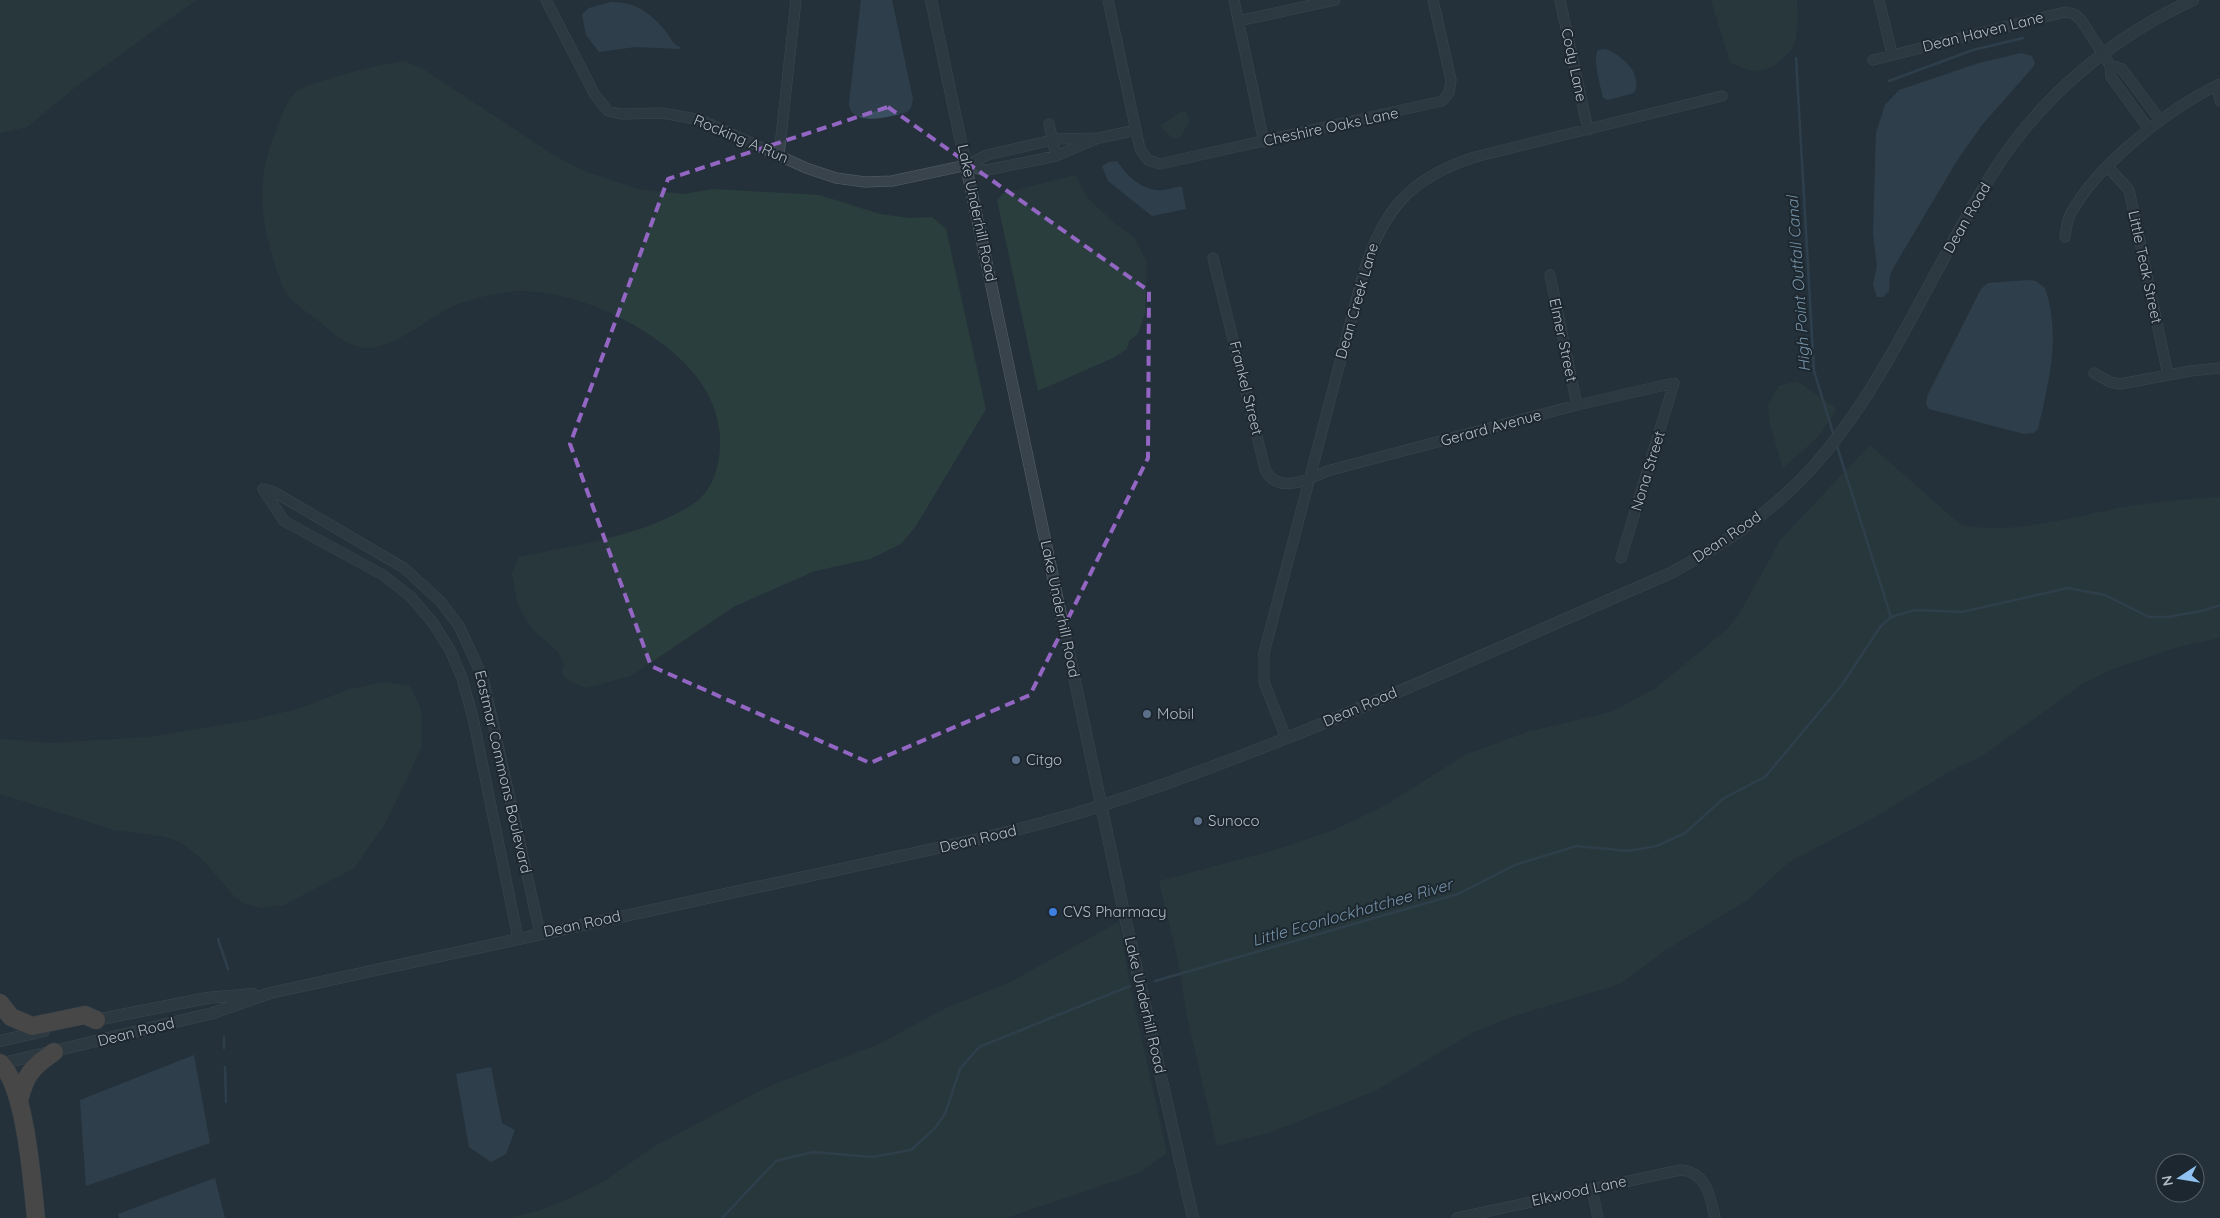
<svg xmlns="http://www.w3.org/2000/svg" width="2220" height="1218" viewBox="0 0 2220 1218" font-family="Quicksand,sans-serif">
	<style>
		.green { fill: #2a3f3d }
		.water { fill: #3a5060 }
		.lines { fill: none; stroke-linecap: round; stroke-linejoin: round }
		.stream { stroke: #3a5060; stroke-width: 2.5 }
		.minor-casing { stroke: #566068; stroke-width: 11 }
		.tertiary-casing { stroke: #566068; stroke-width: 12 }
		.motorway-casing { stroke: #434d55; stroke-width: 19 }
		.minor { stroke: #38434b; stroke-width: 10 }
		.tertiary { stroke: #38434b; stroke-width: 11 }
		.motorway { stroke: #706256; stroke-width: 18 }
		.marked { fill: none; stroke: #9266c2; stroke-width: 4; stroke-dasharray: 10 6; stroke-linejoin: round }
		.service-dot { fill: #5c6f8a; stroke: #1d272f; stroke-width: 2 }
		.shop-dot { fill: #3f7fe0; stroke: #1d272f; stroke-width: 2 }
		.labels { text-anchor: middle; stroke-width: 4; stroke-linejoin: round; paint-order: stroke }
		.street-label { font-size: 15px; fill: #b4bdc6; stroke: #1d272f }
		.poi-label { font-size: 15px; fill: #b4bdc6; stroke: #1d272f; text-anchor: start }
		.water-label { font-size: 16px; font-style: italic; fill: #7693a7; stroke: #1d272f }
	</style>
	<rect width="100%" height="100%" fill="#25313a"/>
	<path class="green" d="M0 0H196L77 86 27 127 0 133Z
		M1711 0H1797C1797 14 1799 33 1793 47 1791 51 1786 55 1783 58 1766 75 1751 74 1730 62Z
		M403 61 420 67 555 156 586 172 637 189 683 194 713 189 819 195 880 214 909 218 932 217 946 229 986 409 916 526 901 544 870 559 815 571 735 606 631 676 586 688 569 681 561 672 565 665 557 651 532 629 518 605 512 574 519 557C577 545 639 537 690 506 714 492 721 463 720 437 718 398 694 368 664 345 627 316 567 290 519 291 501 291 466 300 449 308 422 321 386 358 353 345 341 341 330 330 321 323 311 315 299 307 290 298 281 286 277 271 273 257 258 210 258 171 278 126 283 113 288 96 301 89 307 85 315 84 322 81 349 72 375 66 403 61Z
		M1180 112H1185L1190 120 1181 136 1173 139 1160 126Z
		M1075 175 1088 198 1113 222 1134 237 1147 262 1145 314 1138 334 1129 341 1127 349 1113 358 1038 391 997 200 1004 193Z
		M1797 381 1837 409 1818 437 1783 468 1770 425 1768 404 1779 386Z
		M1870 445 1960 524C2012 538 2083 513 2137 505 2164 501 2192 499 2220 497V638L2177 647 2113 669 2084 683 1979 758 1952 770 1875 817 1789 862 1749 899 1666 950 1620 984 1511 1017 1472 1033 1375 1091 1268 1133 1217 1146 1187 1016 1177 956 1159 881 1282 848 1334 830 1386 805 1465 755 1527 732 1611 712 1656 688 1726 630 1738 616 1781 539Z
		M385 682 410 686 421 709 422 747 385 824 354 868 284 905 262 908 245 904 234 896 202 859 180 842 162 836 114 830 0 794V739L53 743 149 737 247 721 298 709 350 689Z
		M1119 922 1130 986 1167 1153 1139 1173 1006 1218H508L539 1211 571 1198 606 1180 653 1147 767 1087 879 1044 942 1010 1010 982Z"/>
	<path class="water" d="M861 0H892L913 99 911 108 907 112C891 117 850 128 849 103Z
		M611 2C637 2 652 14 667 33 671 39 673 44 680 47V49L635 47 599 52 586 35 582 14 589 8Z
		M1606 49C1621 55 1644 74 1634 93L1608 100 1603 98C1601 87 1592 60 1598 50Z
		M2021 53 2032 56 2035 63 2033 67 1982 125 1958 159 1892 270 1890 276 1889 291 1883 297H1877L1873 284 1877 266 1873 234 1876 133 1885 105 1899 90 1979 63Z
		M1117 161C1127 176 1143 192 1163 190 1170 190 1176 186 1182 187L1186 209 1152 216 1108 181 1102 166 1109 162Z
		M2028 280 2036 281 2045 288C2061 336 2049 381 2038 429L2033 433 2024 434 1929 409 1926 404 1928 394 1981 289 1988 283Z
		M194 1055 210 1143 86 1186 80 1100Z
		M491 1067 502 1123 515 1130 506 1154 491 1162 469 1147 456 1074Z
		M215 1178 225 1218H119L118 1214Z"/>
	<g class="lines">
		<path class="stream" d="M1796 58 1814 371 1834 436
			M1889 81 1973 50 2023 38
			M1836 443 1891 617
			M218 939 228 969
			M1155 981 1458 894 1515 865 1576 846 1628 851 1657 846 1685 833 1724 798 1765 777 1842 685 1880 627 1891 617 1915 610 1962 612 2068 588 2105 595 2149 617H2168L2206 610 2220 605
			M224 1048V1037
			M225 1067 226 1102
			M722 1218 776 1161 813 1152 873 1157 911 1150 935 1128 945 1114 960 1069 979 1047 1130 986"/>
		<defs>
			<path id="minor" d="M546 0 595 95 608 111 621 114 662 113 701 120 806 168 836 178 865 182 892 181 967 165 987 155 1057 139 1099 138 1136 130
				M1108 0 1140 149 1148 160 1160 164 1442 101 1449 93 1451 80 1433 0
				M1234 0 1264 142
				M1560 0 1588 130
				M1879 0 1892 54
				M1238 21 1335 0
				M1873 60 2065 12 2074 14 2081 20 2110 65 2111 77 2149 129
				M2110 65 2122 69 2160 120
				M2217 86 2220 101
				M1049 124 1056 156
				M779 155 796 0
				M967 165 982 170 992 169 1056 156 1096 139
				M2108 167 2129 190 2168 375
				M2065 237C2066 230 2067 221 2070 215 2096 165 2170 108 2220 84
				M1213 258 1265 469C1277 495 1307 480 1327 471L1577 405 1674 383 1621 558
				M1550 275 1577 405
				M2094 373 2110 382 2120 384 2190 371 2220 368
				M263 489 274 492 404 568 440 601 459 626 483 678 540 933
				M263 489 284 521 383 575 411 597 433 623 450 650 462 678 473 718 518 938
				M1286 738 1264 682V653L1362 278C1381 213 1408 178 1475 157L1722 96
				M1592 1189 1598 1218
				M1457 1218 1680 1170C1707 1172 1710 1196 1715 1218"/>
			<path id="tertiary" d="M931 0 1124 913 1193 1218
				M91 1021 207 998 253 994
				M0 1041 44 1031
				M0 1064 213 1013 270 993 979 839C1020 829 1062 819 1103 805 1297 742 1483 654 1671 573 1722 545 1771 513 1811 469 1890 381 1932 267 1996 168 2043 95 2114 36 2193 0"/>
			<path id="motorway" d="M0 1003 11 1017 32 1026 85 1015 96 1020
				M0 1063C26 1087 32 1182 36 1218
				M19 1101C25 1075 32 1067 54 1052"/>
		</defs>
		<use href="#minor" class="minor-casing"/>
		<use href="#tertiary" class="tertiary-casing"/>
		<use href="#motorway" class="motorway-casing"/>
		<use href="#minor" class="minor"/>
		<use href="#tertiary" class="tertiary"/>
		<use href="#motorway" class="motorway"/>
	</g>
	<path d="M0 0H2220V1218H0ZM888 107 1149 291 1148 458 1030 695 870 763 651 666 570 444 668 179Z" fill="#25313a" fill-opacity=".55" fill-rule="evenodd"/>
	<path class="marked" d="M888 107 1149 291 1148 458 1030 695 870 763 651 666 570 444 668 179Z"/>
	<g class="service-dot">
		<circle cx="1147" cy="714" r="5"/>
		<circle cx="1016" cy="760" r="5"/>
		<circle cx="1198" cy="821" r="5"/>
	</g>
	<circle class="shop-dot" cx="1053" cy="912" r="5"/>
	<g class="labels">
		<g class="street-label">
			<text transform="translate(1983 32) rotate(-14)" y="5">Dean Haven Lane</text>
			<text transform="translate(1574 65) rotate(78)" y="5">Cody Lane</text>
			<text transform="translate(1331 127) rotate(-12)" y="5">Cheshire Oaks Lane</text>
			<text transform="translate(741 139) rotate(23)" y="5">Rocking A Run</text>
			<text transform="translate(977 213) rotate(78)" y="5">Lake Underhill Road</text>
			<text transform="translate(1967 218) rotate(-60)" y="5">Dean Road</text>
			<text transform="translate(2145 267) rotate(78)" y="5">Little Teak Street</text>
			<text transform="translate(1357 301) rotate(-74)" y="5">Dean Creek Lane</text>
			<text transform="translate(1563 340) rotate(78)" y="5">Elmer Street</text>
			<text transform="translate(1246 388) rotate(76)" y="5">Frankel Street</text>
			<text transform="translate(1491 428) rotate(-15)" y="5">Gerard Avenue</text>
			<text transform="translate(1648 471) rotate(-73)" y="5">Nona Street</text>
			<text transform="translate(1727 537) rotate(-34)" y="5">Dean Road</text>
			<text transform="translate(1060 609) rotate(78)" y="5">Lake Underhill Road</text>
			<text transform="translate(1360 707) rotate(-23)" y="5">Dean Road</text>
			<text transform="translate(503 772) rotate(77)" y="5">Eastmar Commons Boulevard</text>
			<text transform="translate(978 839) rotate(-13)" y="5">Dean Road</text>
			<text transform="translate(582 924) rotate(-12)" y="5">Dean Road</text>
			<text transform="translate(1145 1005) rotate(77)" y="5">Lake Underhill Road</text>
			<text transform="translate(136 1032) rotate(-14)" y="5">Dean Road</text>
			<text transform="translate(1579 1191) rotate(-12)" y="5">Elkwood Lane</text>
		</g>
		<g class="poi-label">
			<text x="1157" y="719">Mobil</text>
			<text x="1026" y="765">Citgo</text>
			<text x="1208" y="826">Sunoco</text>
			<text x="1063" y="917">CVS Pharmacy</text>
		</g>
		<g class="water-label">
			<text transform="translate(1798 284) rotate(-94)" y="6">High Point Outfall Canal</text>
			<text transform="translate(1352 912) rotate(-16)" y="6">Little Econlockhatchee River</text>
		</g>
	</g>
	<g transform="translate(2180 1178) rotate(258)"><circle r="24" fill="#1d272f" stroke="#59636b"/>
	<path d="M0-4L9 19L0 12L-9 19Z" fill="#8fc2f0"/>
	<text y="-8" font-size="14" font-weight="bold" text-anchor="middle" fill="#b4bdc6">N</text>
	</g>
</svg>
